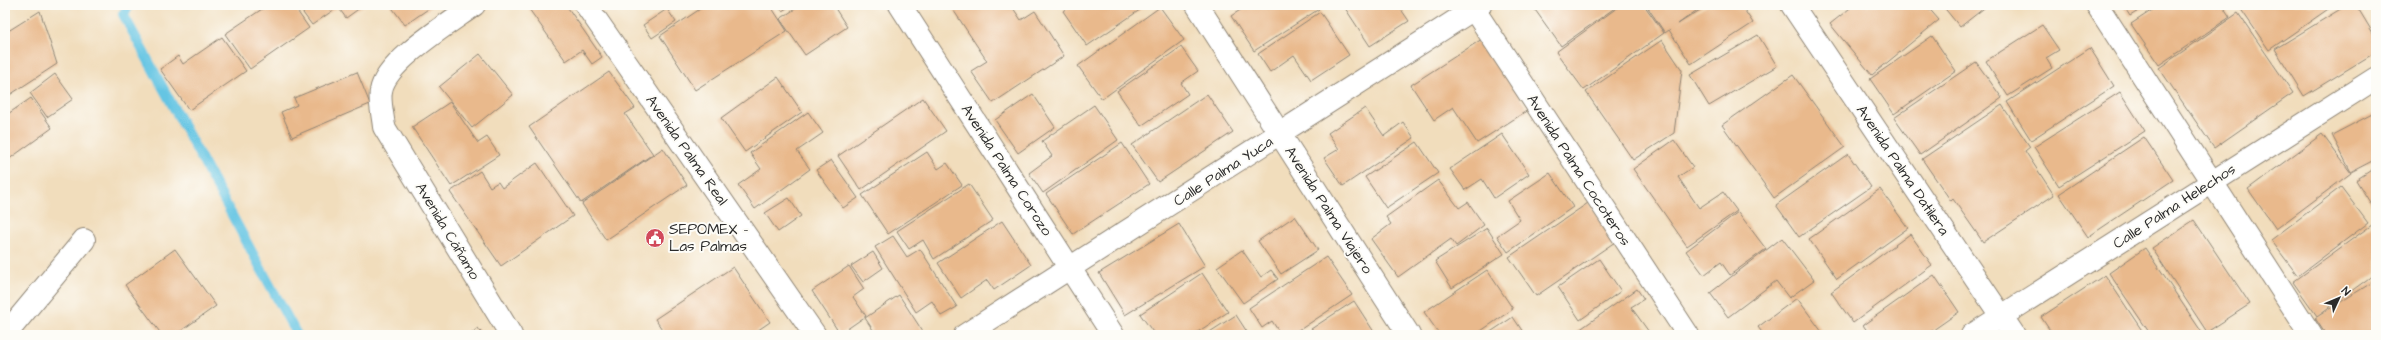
<svg xmlns="http://www.w3.org/2000/svg" width="2381" height="340" viewBox="0 0 2381 340" font-family="'Architects Daughter',sans-serif">
	<style>
		.lines { fill: none; stroke-linecap: round; stroke-linejoin: round }
		.stream { stroke: #65c5e3; stroke-width: 10 }
		.building { fill: #e9b98c }
		.minor-casing { stroke: #8e8474; stroke-width: 24 }
		.minor { stroke: #fff; stroke-width: 22 }
		.labels { text-anchor: middle; stroke-width: 4; stroke-linejoin: round; paint-order: stroke }
		.street-label { font-size: 15px; fill: #2b2b2b; stroke: #fdfcf7 }
		.poi-label { font-size: 15px; fill: #2b2b2b; stroke: #fdfcf7; text-anchor: start }
	</style>
	<rect width="100%" height="100%" fill="#fdfcf7"/>
	<filter id="ink" filterUnits="userSpaceOnUse"><feTurbulence type="fractalNoise" baseFrequency=".025" numOctaves="2"/><feDisplacementMap in="SourceGraphic" scale="8" xChannelSelector="R" yChannelSelector="G"/><feConvolveMatrix kernelMatrix="1 2 1 2 8 2 1 2 1" color-interpolation-filters="sRGB"/></filter>
	<filter id="wash" filterUnits="userSpaceOnUse"><feTurbulence type="fractalNoise" baseFrequency=".012" numOctaves="4" result="noise"/><feDisplacementMap in="SourceGraphic" scale="16" xChannelSelector="R" yChannelSelector="G"/><feGaussianBlur stdDeviation="0.9" result="paint"/><feColorMatrix in="noise" values="0 0 0 0 0 0 0 0 0 0 0 0 0 0 0 0 0 1.4 0 .05"/><feComposite in="paint" operator="in"/></filter>
	<g filter="url(#wash)">
		<rect width="100%" height="100%" fill="#f1ddbc"/>
		<g class="lines">
			<path class="stream" d="M130 5 123 14 297 335"/>
		</g>
		<g id="blocks">
			<path class="building" d="M268 5H293L309 28 250 69 225 34Z
				M297 5H364L346 18 338 7 312 25Z
				M390 5H434L405 25Z
				M534 5H566L602 57 592 64 582 50 566 61 529 9Z
				M706 5H770L787 31 695 90 660 36Z
				M778 5H792L782 11Z
				M801 5H833L847 27 805 55 780 19Z
				M950 5H1011L1021 20 1035 11 1064 56 993 103 971 71 987 61Z
				M1071 5H1147L1087 46 1063 11Z
				M1248 5H1317L1319 9 1254 51 1231 16Z
				M1343 5H1398L1409 21 1370 46Z
				M1536 5H1619L1561 46 1533 7Z
				M1621 5H1644L1664 33 1584 90 1556 52Z
				M1646 5H1704L1678 24 1708 5H1741L1753 23 1691 64 1669 30 1665 33Z
				M1854 5H1926L1939 20 1872 75 1830 24Z
				M1942 5H1988L1960 27Z
				M2123 5H2148L2130 16Z
				M2160 5H2222L2230 17 2159 65 2131 24Z
				M2238 5H2334L2269 50Z
				M2347 5H2356L2376 38V52L2304 96 2275 49Z
				M1160 7 1184 40 1102 99 1078 66Z
				M667 9 676 22 652 38 643 25Z
				M40 11 57 64 5 98V33Z
				M1320 12 1349 55 1311 80 1294 55 1270 72 1258 54Z
				M2238 13 2293 93 2214 148 2159 68Z
				M2042 25 2059 50 2046 58 2052 68 2008 96 1986 61Z
				M1758 35 1777 66 1709 106 1690 75Z
				M1932 36 1956 71 1894 114 1870 79Z
				M222 37 246 71 189 110 160 69 178 56 183 64Z
				M1482 39 1528 110 1477 143 1453 107 1434 120 1411 85Z
				M1662 40 1682 70 1674 133 1633 160 1586 92Z
				M1181 47 1198 71 1181 83 1188 94 1141 126 1117 91Z
				M2090 48 2114 86 2031 140 2007 102Z
				M480 54 513 95 472 128 439 87Z
				M1976 62 2002 98 1920 155 1894 118Z
				M357 72 370 104 292 137 281 112 297 105 294 98Z
				M609 72 635 108 625 114 653 154 581 203 529 127Z
				M55 74 73 99 47 117 30 93Z
				M1793 75 1845 147 1774 198 1722 125Z
				M778 77 802 112 745 152 721 118Z
				M2120 92 2145 131 2059 186 2034 147Z
				M1033 94 1055 127 1018 153 995 120Z
				M1207 94 1233 132 1158 182 1132 145Z
				M31 98 52 128 5 162V116Z
				M923 98 946 131 861 190 838 156Z
				M450 102 478 143 487 137 499 155 451 186 412 127Z
				M1094 105 1118 140 1043 193 1029 173 1052 156 1042 141Z
				M2002 105 2030 147 2025 151 2054 195 1983 242 1953 199 1951 201 1922 159Z
				M1365 108 1384 136 1403 122 1414 138 1343 186 1324 158 1339 149 1328 133Z
				M808 112 823 133 797 151 810 169 755 209 738 185 761 169 750 153Z
				M2376 112V159L2351 172 2332 135Z
				M1502 134 1529 174 1494 198 1482 179 1465 190 1450 169Z
				M2322 134 2351 173 2276 229 2248 189Z
				M2144 137 2173 180 2088 237 2059 194Z
				M1674 140 1693 167 1678 177 1699 208 1723 192 1737 211 1687 246 1633 169Z
				M1417 142 1438 173 1386 208 1365 177Z
				M1122 143 1149 184 1073 234 1046 194Z
				M663 148 687 185 606 240 582 204Z
				M927 152 938 169 947 163 962 185 888 234 862 195Z
				M1848 154 1871 187 1799 237 1776 205Z
				M831 160 858 198 843 208 816 170Z
				M537 163 573 216 501 266 450 192 480 171 490 187 498 182 502 188Z
				M2376 167V212L2356 180Z
				M1550 173 1573 207 1508 252 1497 236 1520 220 1508 201Z
				M1438 180 1459 208 1468 202 1484 225 1456 246 1451 239 1398 277 1371 239 1391 224 1386 217Z
				M969 184 993 220 934 259 923 240 909 249 897 231Z
				M2341 187 2368 223 2298 276 2271 240Z
				M1880 189 1908 228 1837 279 1809 239Z
				M789 198 801 216 778 232 765 213Z
				M1588 203 1615 242 1536 296 1509 257Z
				M1738 212 1766 249 1730 275 1721 262 1704 275 1686 251Z
				M1295 216 1318 250 1281 274 1258 241Z
				M2194 220 2250 304 2207 332 2152 248Z
				M1002 221 1031 265 994 290 987 280 961 298 938 263Z
				M2376 222V273L2317 316 2293 282Z
				M1179 224 1205 266 1125 315 1099 273Z
				M1487 228 1504 254 1452 288 1435 261Z
				M1910 234 1932 265 1853 323 1831 292Z
				M893 236 907 257 920 249 957 307 941 316 932 301 916 312 875 247Z
				M1782 238 1814 280 1789 298 1776 281 1728 317 1710 293Z
				M2145 248 2203 334 2201 335H2151L2109 273Z
				M175 249 216 306 175 335H162L125 285Z
				M1242 250 1261 277 1271 270 1278 279 1243 303 1217 267Z
				M873 252 883 268 863 282 851 266Z
				M1326 257 1352 295 1292 335H1281L1272 321 1262 328 1249 308Z
				M1599 259 1621 291 1580 320 1558 287Z
				M849 266 864 289 853 297 866 316 840 334 812 291Z
				M733 267 770 322 751 335H666L655 319Z
				M1487 270 1513 309 1475 335H1440L1424 312Z
				M1202 273 1228 312 1193 335H1155L1140 314Z
				M1934 275 1959 312 1926 335H1870L1863 325Z
				M2105 275 2145 335H2053L2041 317Z
				M2376 280V335H2326L2315 318Z
				M1637 289 1644 299 1631 307 1649 332 1645 335H1572Z
				M899 295 925 335H865L873 330 865 318Z
				M1797 298 1822 332 1818 335H1764L1758 327Z
				M1354 301 1376 335H1315L1311 329Z
				M1236 315 1249 335H1205Z
				M1513 317 1525 335H1486Z
				M478 328 483 335H469Z"/>
		</g>
	</g>
	<g filter="url(#ink)">
		<use href="#blocks" fill-opacity="0" stroke="#8e8474" stroke-width="1"/>
		<g class="lines">
			<defs>
				<path id="minor" d="M474 5C451 22 385 62 381 91 379 101 383 116 384 127L511 335
					M586 5 815 335
					M900 5 1113 335
					M1197 5 1409 335
					M1471 5 1688 335
					M1792 5 2014 335
					M2097 5 2311 335
					M5 335 84 240
					M965 335 1480 5
					M1972 335 2376 78"/>
			</defs>
			<use href="#minor" class="minor-casing"/>
			<use href="#minor" class="minor"/>
		</g>
	</g>
	<defs>
		<symbol id="civic-disc" viewBox="-11 -11 22 22"><circle r="9.5" fill="#d1495b" stroke="#fdfcf7"/><path d="M-.6-6.5H3V-4.5H.6V-3L4-1V1h2V6H-6V1h2V-1L-.6-3ZM-1.2 2.5V6h2.4V2.5Z" fill="#fff"/></symbol>
	</defs>
	<g fill-rule="evenodd">
		<use href="#civic-disc" x="644" y="227" width="22" height="22"/>
	</g>
	<g class="labels">
		<g class="street-label">
			<text transform="translate(687 150) rotate(55)" y="5">Avenida Palma Real</text>
			<text transform="translate(1007 170) rotate(57)" y="5">Avenida Palma Corozo</text>
			<text transform="translate(1579 170) rotate(57)" y="5">Avenida Palma Cocoteros</text>
			<text transform="translate(1903 170) rotate(56)" y="5">Avenida Palma Datilera</text>
			<text transform="translate(1223 171) rotate(-33)" y="5">Calle Palma Yuca</text>
			<text transform="translate(2174 206) rotate(-33)" y="5">Calle Palma Helechos</text>
			<text transform="translate(1329 210) rotate(57)" y="5">Avenida Palma Viajero</text>
			<text transform="translate(448 231) rotate(59)" y="5">Avenida Cáñamo</text>
		</g>
		<g class="poi-label">
			<text x="669" y="234">SEPOMEX -<tspan x="669" dy="17">Las Palmas</tspan></text>
		</g>
	</g>
	<rect width="2381" height="340" fill="none" stroke="#fdfcf7" stroke-width="20"/>
	<g transform="translate(2339 298) rotate(46)" stroke="#fdfcf7" stroke-width="3" paint-order="stroke">
	<path d="M0-3L7 15L0 10L-7 15Z" fill="#2b2b2b"/>
	<text y="-6" font-size="11" font-weight="bold" text-anchor="middle" fill="#2b2b2b">N</text>
	</g>
</svg>
